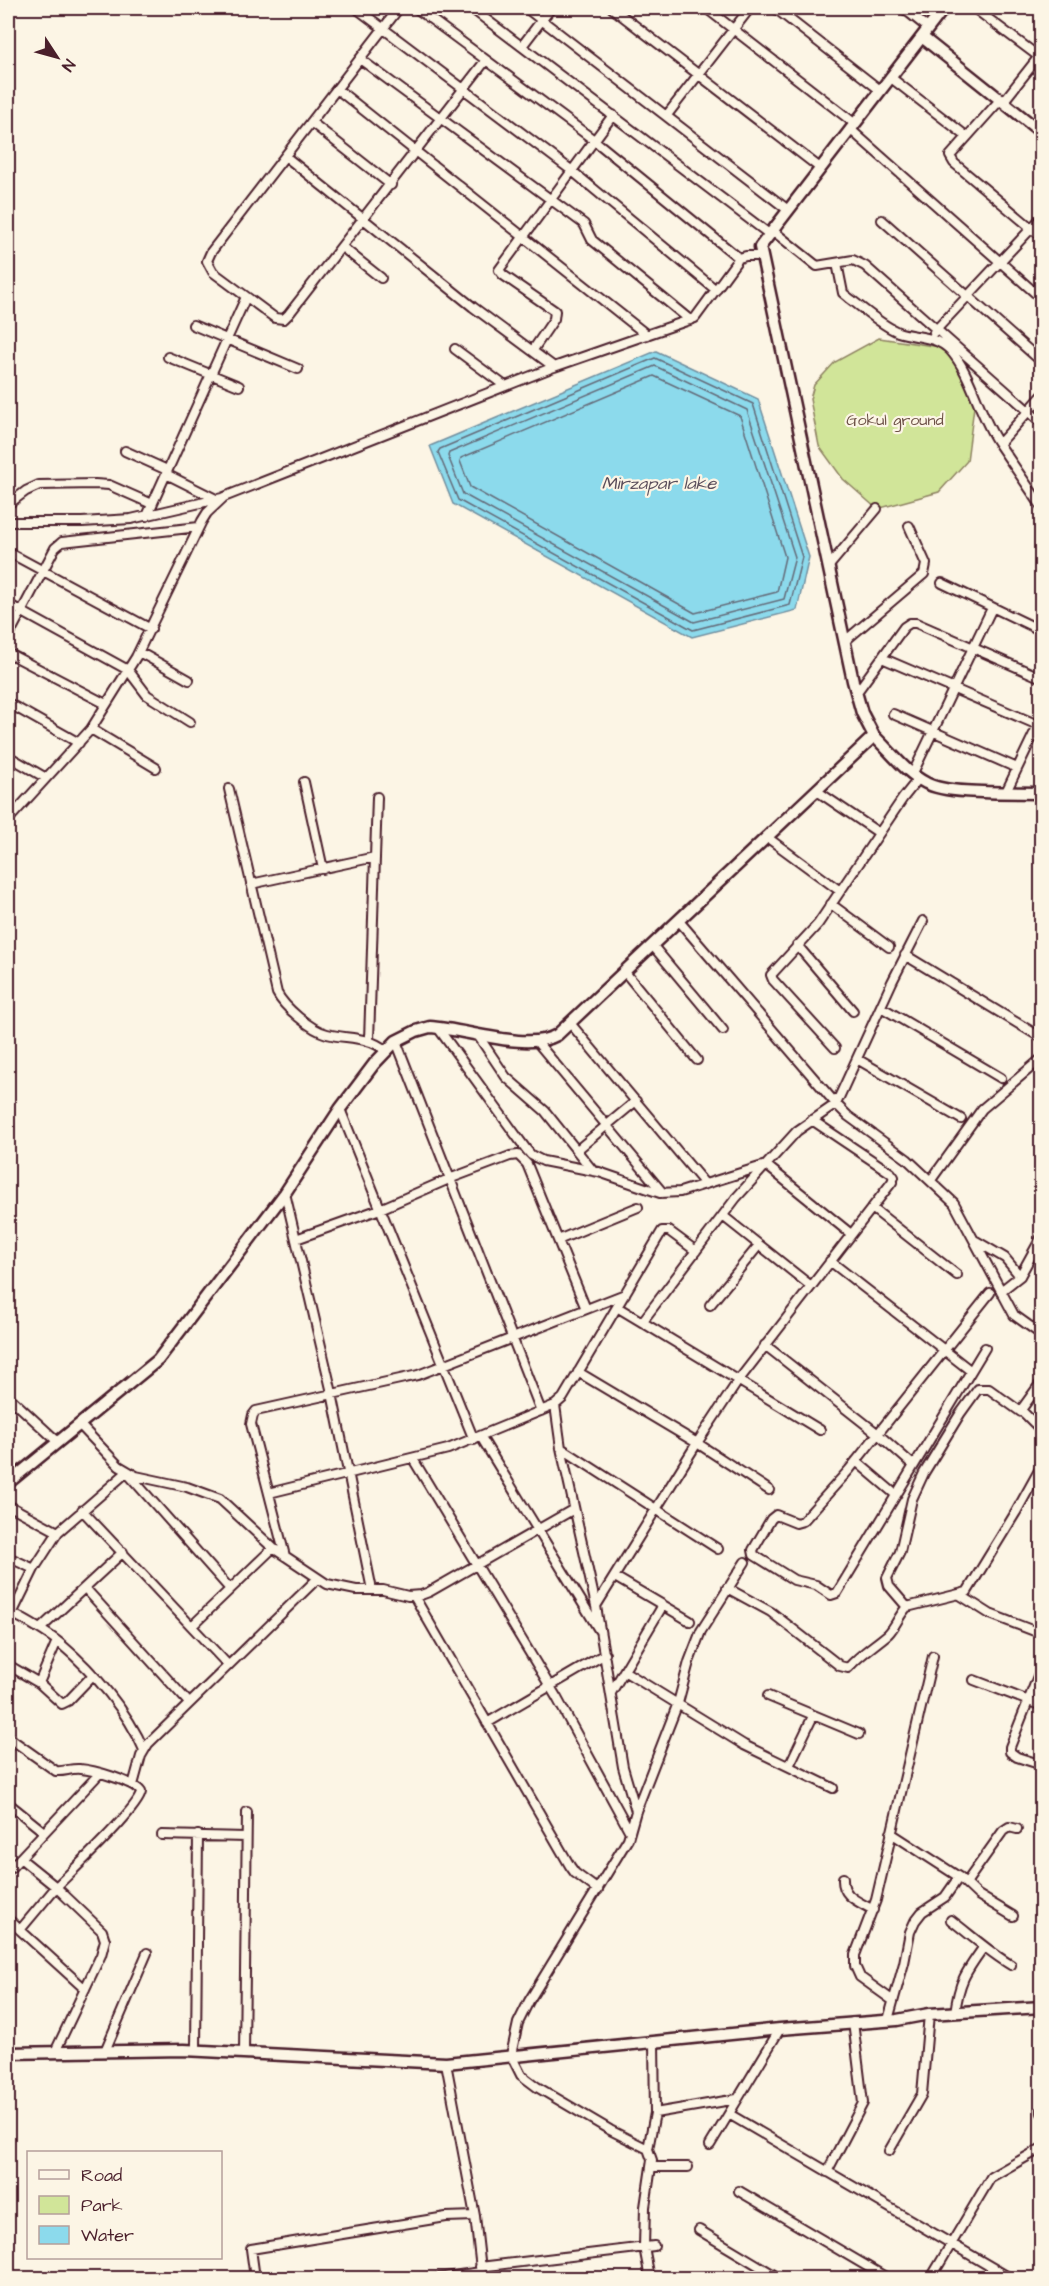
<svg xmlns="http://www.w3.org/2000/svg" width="1049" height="2286" viewBox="0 0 1049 2286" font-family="'Architects Daughter',sans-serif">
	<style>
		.green { fill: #d1e599; stroke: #8e8262; stroke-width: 1.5 }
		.water { fill: #8cdaec; stroke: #728f9f; stroke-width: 1.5 }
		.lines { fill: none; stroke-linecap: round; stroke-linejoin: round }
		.shore { stroke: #646a78; stroke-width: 1.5 }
		.street-casing { stroke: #4a1f2b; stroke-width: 12 }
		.secondary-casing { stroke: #4a1f2b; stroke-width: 15 }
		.street { stroke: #fcf5e5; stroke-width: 8 }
		.secondary { stroke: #fcf5e5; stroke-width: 10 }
		.labels { text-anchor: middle; stroke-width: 4.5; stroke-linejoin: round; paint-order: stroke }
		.park-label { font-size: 16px; fill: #6c5046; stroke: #fcf5e5 }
		.water-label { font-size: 18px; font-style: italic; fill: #5a4e5b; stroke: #fcf5e5 }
	</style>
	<rect width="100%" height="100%" fill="#fcf5e5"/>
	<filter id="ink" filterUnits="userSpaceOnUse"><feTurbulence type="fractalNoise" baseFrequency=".0167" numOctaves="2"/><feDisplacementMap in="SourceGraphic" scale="12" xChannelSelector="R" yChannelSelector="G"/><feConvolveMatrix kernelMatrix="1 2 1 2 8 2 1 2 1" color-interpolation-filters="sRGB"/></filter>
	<g filter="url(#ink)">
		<path class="green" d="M879 338 947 348 975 399 967 461 939 492 877 509 843 479 819 446 810 399 814 385 835 362Z"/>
		<path class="water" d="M656 351 758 399 809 557 797 610 692 637 453 504 430 446Z"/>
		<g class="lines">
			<path class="shore" d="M655 358 753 404 802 557 790 605 693 630 458 500 438 452 440 449Z
				M655 366 747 410 795 557 784 599 694 622 463 494 448 456 449 453Z
				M654 376 740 416 785 557 777 592 695 613 470 487 460 461 461 458Z"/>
			<defs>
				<path id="street" d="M356 8 571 170 716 290
					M399 8 211 252 207 261 213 272 275 318 284 319 289 314 486 60
					M416 8 594 140 739 258
					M471 8 769 234
					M526 8 788 210
					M612 8 820 168
					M706 8 854 123
					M775 8 880 90
					M903 8 928 28
					M974 8 1042 59
					M522 46 551 8
					M360 59 584 224 592 240 690 320
					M890 77 966 136
					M337 89 647 335
					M1000 100 950 156 954 163 1042 237
					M1003 102 1041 54
					M667 115 750 8
					M311 122 391 185
					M850 129 1042 299
					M285 156 473 307 554 367
					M882 220 1042 362
					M772 230 817 266 853 260 865 266 1042 423
					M342 247 381 278
					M837 263 843 293 849 298C864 309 881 325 898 332 916 338 935 335 950 350 972 374 979 416 999 444
					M193 325 298 369
					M934 332 1042 217
					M455 349 505 386
					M533 350 554 319 555 311 503 275 499 270 613 115
					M168 357 239 386
					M1042 396 999 444 1042 507
					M125 451 167 470
					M166 474 216 499
					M10 503 26 491 39 485 95 484 109 485 152 504
					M147 516 246 297
					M8 522H82L131 519 222 498
					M8 552 151 629
					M829 566 877 509
					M942 583 1042 631
					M8 604 128 670 147 695 190 722
					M8 637 55 548 62 542 199 527
					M845 641 924 574 926 564 909 526
					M139 652 189 680
					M8 653 106 704
					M882 658 1038 725
					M857 692 904 627 910 623H916L1042 678
					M8 703 79 743
					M893 714 1017 768
					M91 729 156 768
					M8 756 46 778
					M913 773 992 608
					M304 782 323 869
					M229 789 277 993C284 1007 311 1030 327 1034 347 1039 368 1036 385 1050
					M817 791 879 833
					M1006 792 1042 717
					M8 820 91 729 136 657 202 521 207 513 224 497 554 367 695 318 739 258 746 256H760
					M768 838 840 891
					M251 884 375 857
					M831 904 889 947
					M679 921 836 1104 848 1116 907 1159 954 1203 1014 1315 1042 1335
					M797 945 853 1011
					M653 946 723 1030
					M905 955 1042 1038
					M624 971 697 1060
					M881 1007 1001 1078
					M570 1023 705 1184
					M438 1028 526 1149 531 1155 543 1161 599 1172 660 1193 680 1192 766 1165 851 1234
					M477 1034 506 1077 545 1111 593 1171
					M369 1040 377 797
					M396 1041 541 1411
					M537 1042 663 1193
					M835 1048 773 980 771 975 818 924 903 798 919 778
					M857 1059 961 1119
					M340 1109 474 1440
					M577 1150 636 1101
					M931 1180 982 1109 1042 1058
					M285 1193 332 1393 372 1590
					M872 1208 957 1275
					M723 1216 811 1286
					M296 1239 380 1209 449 1179 510 1156 518 1155 527 1164 586 1309
					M558 1240 638 1207
					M976 1241 1005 1258 1020 1276
					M830 1261 971 1371
					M1001 1291 1020 1276 1042 1236
					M710 1305 759 1245
					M617 1307 642 1322
					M765 1345 878 1434 913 1465
					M985 1348 837 1593 831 1595 816 1585 794 1580 754 1555 753 1550 771 1519 776 1515 796 1523 803 1521 849 1470 990 1293
					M578 1372 697 1443 769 1490
					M1042 1381 1021 1410 1042 1431
					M8 1396 58 1442
					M555 1405 561 1448 596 1606 623 1767 636 1811
					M79 1424 119 1466 136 1476 187 1487 220 1499 273 1548 327 1584 356 1590H383L408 1596 421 1595 429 1592 574 1509
					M820 1430 642 1322 736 1198 797 1131 836 1104 892 982 923 921
					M481 1437 599 1630
					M561 1448 718 1549
					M413 1459 557 1698 630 1832
					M856 1461 896 1495
					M130 1476 230 1589
					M269 1493 448 1449 555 1405 563 1398 662 1231H669L696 1251
					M8 1505 58 1532
					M82 1510 228 1665
					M285 1556 251 1424 253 1415 256 1411 418 1375 625 1294
					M8 1557 34 1569
					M615 1577 690 1621
					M85 1588 189 1703
					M727 1588 771 1612 840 1666 848 1668C860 1654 874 1646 888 1634 896 1626 899 1615 907 1607L967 1592 1016 1512 1042 1465
					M960 1595 990 1614 1042 1634
					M414 1596 570 1866 575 1873 598 1890
					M596 1606 697 1443 738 1381 892 1182 894 1177 891 1173 812 1120
					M907 1607 889 1586 887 1578 900 1552 912 1499 924 1473 960 1414 978 1389H989L1021 1412
					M8 1611C26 1621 46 1631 62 1645 94 1672 128 1712 144 1750
					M8 1622 34 1569 58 1532 127 1472
					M192 1626 273 1548
					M40 1629 123 1552
					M8 1665 39 1683 62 1704 68 1701 92 1676
					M1042 1666 1010 1747V1752L1017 1757 1042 1765
					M624 1671 744 1745 833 1788
					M974 1680 1042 1706
					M39 1683 57 1641
					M611 1693 663 1605
					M768 1696 859 1734
					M487 1723 605 1654
					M8 1737 56 1771C64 1772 71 1768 80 1769 93 1770 134 1781 141 1792 140 1807 71 1872 56 1887L102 1931 105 1940 101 1955 55 2052
					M789 1766 813 1716
					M133 1785 141 1756 148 1744 317 1579
					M8 1803 44 1832
					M891 1833 959 1877 978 1895 1013 1916
					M162 1835 246 1837
					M20 1858 56 1887 20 1930
					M8 1871 100 1773
					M843 1878C842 1897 858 1901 873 1910
					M966 1883 1003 1831 1009 1827 1017 1829
					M8 1919 85 1989
					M951 1920C972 1936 989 1952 1011 1965
					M892 2000 860 1977 855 1966V1955L876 1900 933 1656
					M955 2013C959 1982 965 1973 983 1948
					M888 2020 904 1963 910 1932 915 1921 922 1912 945 1897 959 1877
					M196 2050 198 1835
					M105 2051 147 1953
					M244 2053 247 1812
					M446 2063 475 2216 482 2278
					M1042 2109V2113
					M655 2113 737 2099
					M729 2114 1010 2278
					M710 2145 780 2029
					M648 2149 610 2130 537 2087 521 2075 511 2055 518 2023 529 2001 628 1839 636 1811 678 1703 689 1662 701 1631 745 1562
					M889 2151 922 2094 929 2014
					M651 2167H688
					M827 2172 863 2103 853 2022
					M739 2191 887 2278
					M699 2230 779 2278
					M480 2267 654 2246
					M255 2278 251 2249 446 2217 475 2216
					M438 2278 481 2272
					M650 2278 644 2247 645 2207 652 2160 648 2149 655 2113 654 2042
					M931 2278 991 2177 1042 2148"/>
				<path id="secondary" d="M922 37 1042 133
					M874 736C890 751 906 773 926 783 947 795 1014 792 1042 793
					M8 1483 158 1360 285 1193 340 1109 374 1064 396 1041 416 1031 430 1027C466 1029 527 1052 557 1035L874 736 862 713 853 681 760 247 944 8
					M8 2053 184 2050 446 2063 780 2029 897 2020 929 2014 1042 2007"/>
			</defs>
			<use href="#street" class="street-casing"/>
			<use href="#secondary" class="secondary-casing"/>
			<use href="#street" class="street"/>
			<use href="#secondary" class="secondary"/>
		</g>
	</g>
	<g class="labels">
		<g class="park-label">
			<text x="895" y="425">Gokul ground</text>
		</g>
		<g class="water-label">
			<text x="659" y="489">Mirzapar lake</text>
		</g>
	</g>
	<rect width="1049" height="2286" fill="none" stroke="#fcf5e5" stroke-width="30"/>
	<rect x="15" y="15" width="1019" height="2256" fill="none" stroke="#4a1f2b" stroke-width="2" filter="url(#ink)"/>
	<rect x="27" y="2151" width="195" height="108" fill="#fcf5e5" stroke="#b59f9b" stroke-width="1.5"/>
	<rect x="39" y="2170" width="30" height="9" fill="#fcf5e5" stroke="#b59f9b" stroke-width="1.5"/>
	<text x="81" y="2181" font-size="18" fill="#4a1f2b">Road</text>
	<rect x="39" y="2196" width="30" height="18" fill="#d1e599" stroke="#b59f9b" stroke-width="1.5"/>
	<text x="81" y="2211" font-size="18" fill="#4a1f2b">Park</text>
	<rect x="39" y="2226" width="30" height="18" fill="#8cdaec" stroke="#b59f9b" stroke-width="1.5"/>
	<text x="81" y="2241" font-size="18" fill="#4a1f2b">Water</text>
	<g transform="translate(57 57) rotate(126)" stroke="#fcf5e5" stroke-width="4.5" paint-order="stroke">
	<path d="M0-4.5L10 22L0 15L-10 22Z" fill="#4a1f2b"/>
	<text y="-9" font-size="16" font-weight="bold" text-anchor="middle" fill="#4a1f2b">N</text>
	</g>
</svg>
